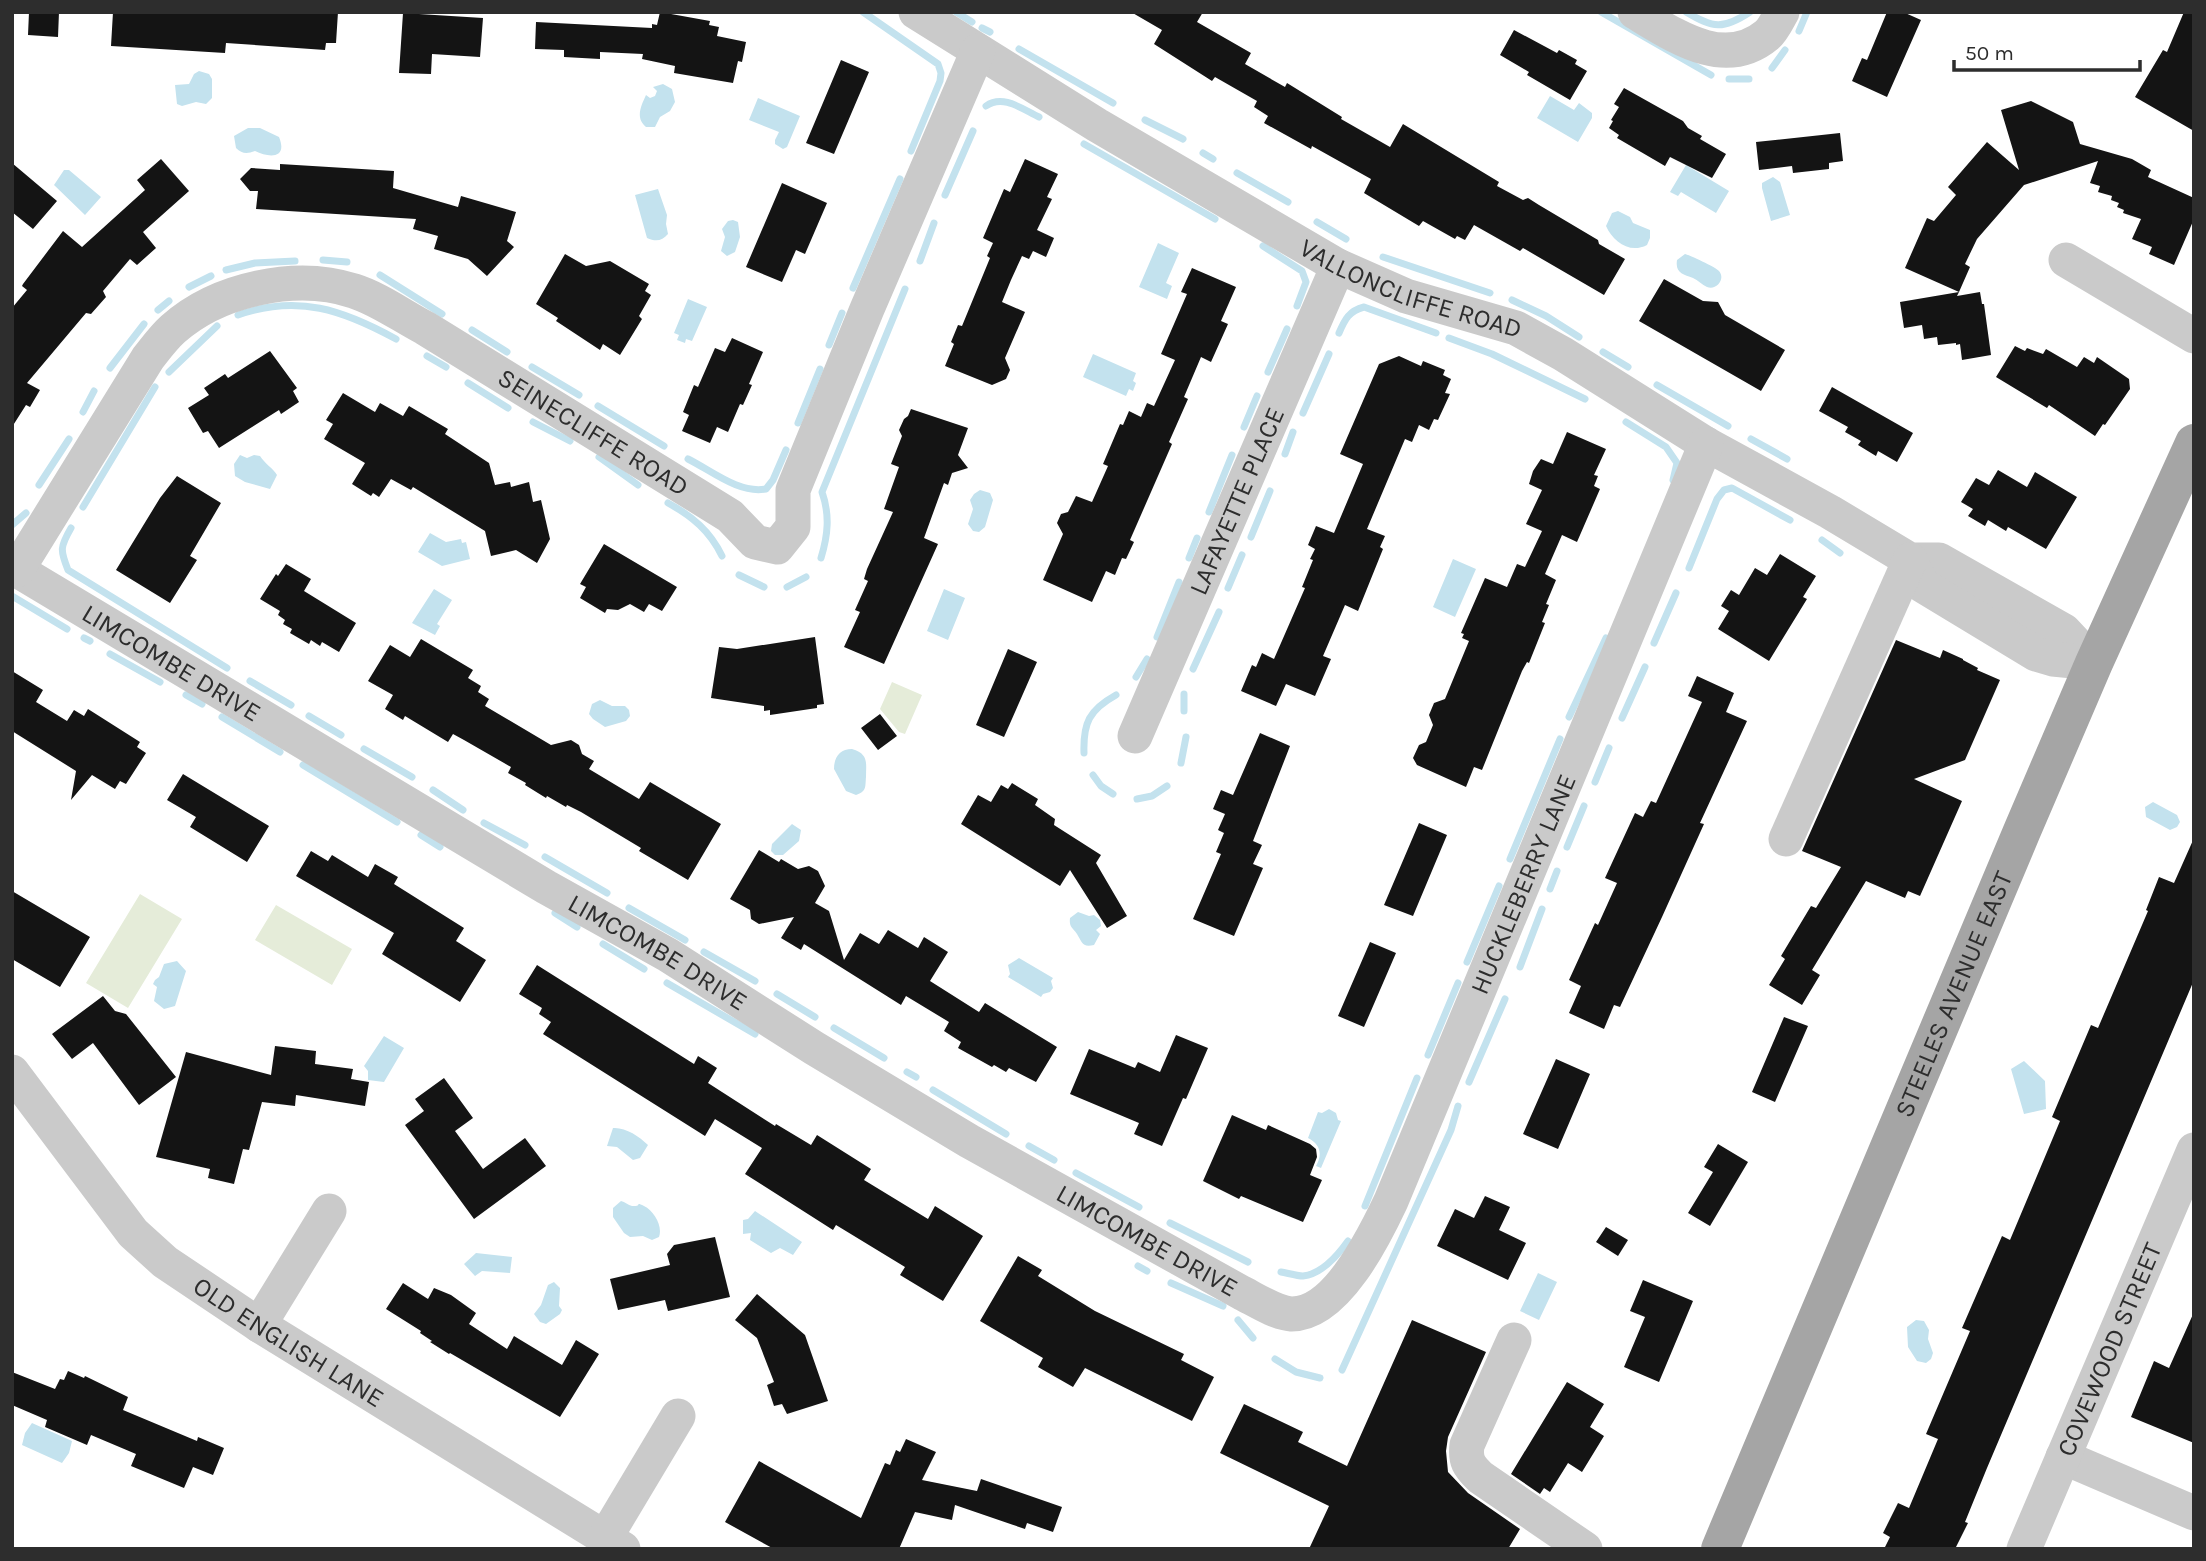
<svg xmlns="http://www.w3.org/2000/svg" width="2206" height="1561" viewBox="0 0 2206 1561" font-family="Karla,sans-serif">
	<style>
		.green { fill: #e5ecd9 }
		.water { fill: #c3e2ee }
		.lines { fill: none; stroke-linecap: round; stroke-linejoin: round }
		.stream { stroke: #c3e2ee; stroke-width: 7 }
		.building { fill: #141414 }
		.minor { stroke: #cacaca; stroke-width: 35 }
		.major { stroke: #a5a5a5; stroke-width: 38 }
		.labels { text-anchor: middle; stroke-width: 7; stroke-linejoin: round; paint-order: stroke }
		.street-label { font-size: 26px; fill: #2d2d2d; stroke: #fff }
	</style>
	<rect width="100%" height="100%" fill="#fff"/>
	<path class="green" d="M892 682 922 695 905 734 899 732 880 709Z
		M140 894 182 919 128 1008 86 983Z
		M276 905 352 949 332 985 255 940Z"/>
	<path class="water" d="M199 71 209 74 212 79V98L206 104 196 102 182 106 177 104 175 85 189 84 194 74Z
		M663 84 672 89 675 102 670 111 660 117 655 127H646C635 118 641 106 646 95L650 98 655 96 657 91 653 87Z
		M1550 96 1574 110 1579 103 1592 113V118L1578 142 1537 118Z
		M758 98 800 116 787 147 783 149 775 144V140L779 132 749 120Z
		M248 128H260L279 137C288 159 269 158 255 151 247 154 242 154 236 148L234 136Z
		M1686 165 1729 191 1716 213 1681 192 1678 196 1670 192Z
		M64 170H69L101 197 85 215 54 185Z
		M1773 177 1780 182 1790 215 1771 221 1762 188V183Z
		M658 189 667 215 666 224 668 234C662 241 656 242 647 238L635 195Z
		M1618 211 1630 217 1633 223 1650 230V238L1647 245C1630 254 1613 242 1606 226L1612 213Z
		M733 220 738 222 740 237 735 252 727 256 721 251 725 237 722 229 728 221Z
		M1158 243 1179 253 1166 283 1172 286 1167 299 1139 287Z
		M1685 254C1689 255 1716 267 1719 271 1726 279 1716 291 1707 287 1702 285 1698 280 1693 278 1683 274 1675 273 1677 260Z
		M688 299 707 307 692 341 686 339 685 343 677 340 679 335 674 333Z
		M1093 354 1136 373 1133 381 1136 383 1133 391 1129 389 1126 396 1083 377Z
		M240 455 247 458 254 455 260 456C265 464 273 468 277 475L270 489 245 482 235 476 234 464Z
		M980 490 990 493 993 500 985 527 979 532 973 531 968 524 973 509 970 500 974 494Z
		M430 533 446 542 461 539 462 543 466 542 470 559 442 566 418 552Z
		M1453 559 1476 569 1455 617 1433 607Z
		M434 589 452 600 437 624 440 626 435 635 412 623Z
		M944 589 965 598 948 640 927 631Z
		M600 700 612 706H625L629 710 630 716 626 721 605 727 593 719 589 714 592 704Z
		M852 749C869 754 866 763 866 777 865 787 867 791 856 795L846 791 834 769C834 757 840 749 852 749Z
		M2153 802 2177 815 2180 822 2177 827 2170 830 2146 817 2145 807Z
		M792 824 801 830 799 841 783 855H775L771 851 772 844Z
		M1078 912 1089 916 1094 915 1100 920 1101 926 1096 930 1100 934 1094 945C1082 948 1082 942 1077 934 1072 927 1069 927 1070 918Z
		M1019 958 1053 978 1051 981 1053 988 1050 992 1043 994 1041 997 1008 977 1010 974 1008 965Z
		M177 961 186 971 175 1006 164 1009 154 1001 157 987 153 984 155 980 159 977 164 964Z
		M384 1036 404 1048 384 1082 368 1080V1071L364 1066Z
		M2024 1061 2045 1081 2046 1109 2024 1114 2011 1069Z
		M1329 1109 1336 1113 1338 1120 1341 1121 1321 1168 1316 1166C1323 1154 1320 1144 1308 1138L1318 1112 1322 1113Z
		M613 1128C625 1127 639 1136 648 1145L640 1158 633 1160 617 1147 607 1146Z
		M621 1201C625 1202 628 1205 632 1206 643 1207 634 1201 644 1206 654 1211 663 1226 659 1237L652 1240 643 1236 630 1237 624 1233 613 1217V1208Z
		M755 1211 802 1242 793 1255 780 1248 771 1253 750 1240 751 1233 743 1234V1220L748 1219Z
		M476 1253 512 1257 510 1273 482 1271 475 1276 464 1264Z
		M1538 1273 1557 1282 1539 1320 1520 1311Z
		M554 1282 560 1288 559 1306 562 1310 560 1314 546 1324 540 1322 534 1314 541 1305 548 1285Z
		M1916 1320 1924 1321 1929 1330 1928 1339 1933 1353 1931 1359 1926 1363 1917 1361 1908 1347 1907 1327Z
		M32 1423 72 1441 69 1453 62 1463 22 1445 25 1433Z"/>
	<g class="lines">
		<path class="stream" d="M863 12 938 64 941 73 940 81 911 151
			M956 12 972 22
			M1601 12 1711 75
			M1686 12C1713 28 1723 30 1750 12
			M982 28 990 32
			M1799 31 1807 12
			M1019 49 1113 103
			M1772 68 1785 50
			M1729 79H1749
			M986 106C1003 94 1022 109 1039 117
			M1145 120 1183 139
			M1084 144 1215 219
			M1203 153 1213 159
			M1237 173 1288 202
			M945 195 973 131
			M1317 222 1346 239
			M1263 246 1302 271 1306 282 1297 306
			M1383 257 1490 293
			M323 260 347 262
			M920 261 934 223
			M226 270 255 263 295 261
			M380 275 442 314
			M189 287 211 276
			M853 288 900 179
			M1512 300 1546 316 1579 337
			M158 310 169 301
			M238 315C298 294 343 310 396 339
			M472 330 507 352
			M1339 333C1345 319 1349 311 1364 307L1436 333
			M1449 338 1492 354 1585 399
			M829 345 842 313
			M1603 352 1628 367
			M427 356 446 367
			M532 367 579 395
			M110 368 144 324
			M169 372 217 326
			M1268 372 1287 329
			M468 383 508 408
			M1657 385 1728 426
			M598 406 664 446
			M83 412 94 391
			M1303 413 1329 354
			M533 422 570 441
			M1626 422 1666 447 1677 463 1673 480
			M798 423 820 369
			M1244 427 1257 396
			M1751 439 1787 459
			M1285 454 1293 432
			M599 457 638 485
			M688 459C712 471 739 494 766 489L773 480 786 450
			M39 485 69 439
			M668 503C692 516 710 531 722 556
			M83 507 155 387
			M1209 512 1232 455
			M12 525 26 513
			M71 528C60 547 60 550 68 570L227 668
			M1251 537 1270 491
			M1822 540 1840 553
			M821 558C828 535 830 515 822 492L905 289
			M1189 558 1197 538
			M1689 568 1717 499 1724 490 1732 488 1790 520
			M739 575 764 587
			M787 587 806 577
			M1228 588 1242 555
			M12 596 67 629
			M1157 637 1179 582
			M84 638 90 641
			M1654 643 1676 593
			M110 654 160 682
			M1193 669 1219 612
			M1136 677 1147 659
			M250 681 291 705
			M1184 694V711
			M186 695 202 704
			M309 716 341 735
			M222 717 280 752
			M1569 717 1606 638
			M1622 718 1645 667
			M364 749 412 777
			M1084 753C1083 723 1089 710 1116 695
			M1181 763 1186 737
			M303 765 397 822
			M1093 775 1101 786 1113 794
			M1595 782 1609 748
			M433 790 463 810
			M1137 799 1152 796 1167 786
			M484 823 525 845
			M421 835 440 847
			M1567 847 1584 806
			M545 857 607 893
			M1510 859 1560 739
			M1550 889 1557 871
			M629 908 685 940
			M555 913 577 927
			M603 944 644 969
			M704 952 755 981
			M1467 962 1499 886
			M1520 967 1542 909
			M667 983 755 1034
			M777 994 815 1017
			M834 1028 884 1058
			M1428 1055 1458 983
			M907 1072 916 1077
			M1469 1082 1505 999
			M933 1090 1006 1134
			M1029 1146 1054 1160
			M1076 1173 1139 1207
			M1365 1206 1417 1078
			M1170 1223 1248 1262
			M1138 1266 1147 1271
			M1281 1272C1287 1273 1297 1276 1303 1276 1322 1274 1338 1255 1348 1241
			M1171 1283 1223 1306
			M1238 1320 1253 1338
			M1275 1359 1296 1372 1320 1378
			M1342 1370 1451 1130 1458 1106"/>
	</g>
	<path class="building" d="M29 12H59L58 37 28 35Z
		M113 12H338L336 43H326L325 50 226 43 225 53 111 46Z
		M660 12 710 21 709 25 719 27 717 36 746 42 742 62 738 61 733 83 674 73 675 66 642 59 643 54 600 52V59L564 57V50L535 49 536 22 652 28V24L657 25Z
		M1131 12H1203L1197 22 1251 53 1245 64 1285 87 1287 83 1342 117 1341 119 1390 147 1403 124 1499 182 1497 186 1523 200 1528 198 1539 205 1598 240 1599 244 1625 259 1604 295 1523 248 1520 251 1474 225 1465 240 1457 236 1455 239 1423 221 1419 226 1364 193 1371 179 1312 146 1311 149 1264 123 1268 116 1254 107 1257 101 1215 77 1212 81 1154 44 1162 30Z
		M1887 12H1903L1921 20 1887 97 1852 81 1862 58 1867 60Z
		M2184 12H2194V131L2135 97 2163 50 2167 52Z
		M403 13 483 18 480 57 432 54 431 74 399 73Z
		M1514 30 1557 53 1559 50 1577 60 1575 64 1587 71 1570 100 1527 75 1529 72 1500 55Z
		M841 60 869 72 834 154 806 143Z
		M1624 88 1683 121 1688 128 1702 136 1700 139 1726 154 1712 178 1670 157 1665 166 1617 138 1619 135 1609 128 1613 121 1611 120 1619 107 1614 104Z
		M2031 101 2073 122 2080 144 2132 159 2151 170 2148 177 2194 198V219L2174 265 2149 254 2152 247 2132 239 2141 219 2123 213 2124 210 2117 207 2119 203 2111 200 2112 196 2098 192 2100 186 2090 183 2098 161 2024 185 1977 239 1965 264 1970 267 1959 292 1905 268 1927 218 1934 221 1956 195 1948 187 1987 142 2019 170 2001 110Z
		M1840 133 1843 161 1829 163V169L1793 173 1792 166 1759 170 1756 142Z
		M161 159 189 191 143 232 156 248 137 265 130 259 103 291 106 297 91 314 86 313 27 383 40 390 30 407 26 405 12 427V308L27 290 22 286 23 284 63 231 82 247 145 190 137 180Z
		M1025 159 1058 174 1047 197 1052 199 1037 230 1054 238 1046 257 1033 251 1029 259 1022 256 1011 280 1002 302 1025 312 1005 358 1010 370 1006 379 992 385 945 366 954 344 951 342 958 325 962 326 990 258 987 256 993 243 983 238 1004 189 1010 192Z
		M12 163 57 201 33 229 12 212Z
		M280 164 394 171 393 188 458 207 461 196 516 212 507 241 514 247 487 276 468 259 434 249 438 236 413 229 416 219 256 209 258 191H250L240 179 251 168 280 170Z
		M782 183 827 203 805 254 796 250 782 282 746 267Z
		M565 254 586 266 610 261 649 284 645 291 651 295 639 316 642 319 620 355 603 344 600 350 556 321 558 318 536 304Z
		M1192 268 1236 287 1221 321 1228 324 1211 362 1201 357 1184 397 1188 399 1169 442 1172 444 1130 540 1134 542 1126 559 1122 558 1115 575 1106 571 1092 602 1043 580 1063 534 1057 523 1061 514 1068 512 1076 496 1092 502 1108 466 1103 464 1120 424 1123 425 1129 411 1141 417 1147 403 1154 406 1175 360 1161 354 1187 294 1181 292Z
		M1664 279 1703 301 1718 302 1725 315 1785 350 1761 391 1639 321Z
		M1959 292 1957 296 1980 292 1982 304H1984L1991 355 1962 360 1960 344 1956 345V343L1938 345 1937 337 1924 339 1922 325 1904 328 1900 302Z
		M732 338 763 352 749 384 752 385 743 405 740 404 728 432 717 427 710 443 682 431 689 415 683 412 694 385 698 387 715 348 725 352Z
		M2015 346 2025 351 2027 348 2043 354 2046 349 2077 367 2084 357 2094 363 2097 357 2129 379 2130 389 2105 425 2103 424 2095 436 2049 405 2047 408 1996 377Z
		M270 351 297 388 293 391 299 402 281 414 279 410 219 448 208 431 203 433 188 408 209 395 204 388 225 374 228 378Z
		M1399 356 1421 366 1423 361 1445 370 1443 375 1451 379 1445 393 1450 394 1438 420 1434 419 1429 430 1419 425 1412 442 1405 439 1367 529 1385 536 1380 547 1383 549 1358 611 1345 605 1323 656 1331 659 1315 696 1286 684 1276 706 1241 691 1252 665 1256 667 1262 653 1274 659 1305 588 1302 587 1313 560 1310 559 1315 549 1308 545 1316 526 1334 533 1363 464 1340 454 1379 364Z
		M1832 387 1913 433 1897 462 1878 451 1876 456 1858 445 1861 441 1845 432 1848 427 1819 411Z
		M343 393 375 412 380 403 403 416 409 406 448 429 445 434 489 463 495 485 510 482 511 487 529 482 533 502 541 500 550 539 537 563 516 550 491 556 485 531 413 487 411 490 391 479 379 497 373 493 371 496 352 484 365 463 324 439 333 424 326 420Z
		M911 409 968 428 958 455 968 468 952 473 948 485 944 483 924 538 938 544 884 664 844 647 860 612 855 610 868 581 864 579 867 569 893 512 884 509 899 467 891 464 902 436 899 430 904 419 908 416Z
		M1567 432 1606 449 1594 475 1598 476 1594 486 1600 489 1577 542 1562 535 1545 574 1556 580 1546 604 1549 605 1542 622 1545 623 1529 663 1527 662 1522 671 1482 770 1474 767 1466 787 1417 765 1413 758 1419 745 1426 742 1433 725 1429 715 1434 703 1445 699 1469 641 1462 638 1464 634 1461 633 1485 578 1507 587 1517 564 1525 567 1542 531 1526 524 1542 490 1529 484 1533 471 1541 459 1553 464Z
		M1998 470 2027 487 2035 472 2077 497 2046 549 2008 527 2006 531 1988 520 1985 526 1968 516 1973 509 1961 502 1976 478 1989 485Z
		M177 476 221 503 190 556 197 560 170 603 116 570 160 498Z
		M604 544 677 587 662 611 649 604 644 612 630 604 618 610 607 609 605 613 580 598 586 587 580 584Z
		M1780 554 1816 576 1803 597 1807 599 1769 661 1718 629 1729 611 1721 606 1731 590 1739 595 1755 568 1767 575Z
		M286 564 311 579 304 591 356 623 339 652 322 642 320 646 311 640 309 644 290 633 292 629 283 624 285 620 278 615 280 611 260 599 276 574 278 576Z
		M815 637 824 704 817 705V708L770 715V710L764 711V706L711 698 719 647 737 649Z
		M421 639 473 670 468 678 481 686 478 692 489 699 485 706 551 745 571 740 579 745 582 754 594 761 589 769 639 799 650 782 721 824 688 880 639 851 641 848 581 812 567 805 566 807 547 796 546 798 525 785 526 783 508 773 511 767 464 740 453 734 448 742 405 716 403 720 385 709 393 695 368 681 390 645 410 657Z
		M1896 640 1940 658 1943 650 1963 659V660L1978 668 1977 670 2000 680 1965 760 1914 779 1962 801 1920 896 1908 891 1905 898 1866 881 1812 970 1820 975 1802 1005 1769 985 1785 959 1781 956 1811 906 1816 908 1841 867 1802 851Z
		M1008 649 1037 662 1004 737 976 725Z
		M12 671 43 690 36 702 67 721 74 710 84 716 88 709 140 742 137 747 146 753 126 784 120 781 115 789 92 775 71 800 76 771 12 731Z
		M1697 676 1734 693 1726 712 1747 721 1700 823 1704 824 1662 917 1620 1007 1614 1005 1604 1029 1569 1013 1581 986 1569 980 1595 923 1598 925 1617 883 1605 878 1635 813 1643 817 1651 801 1656 803 1702 702 1688 696Z
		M880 714 897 736 878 750 861 728Z
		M1260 733 1290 746 1253 841 1262 845 1253 864 1263 868 1234 936 1193 919 1221 854 1216 852 1224 833 1218 830 1225 814 1213 809 1221 790 1233 795Z
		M183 774 269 826 247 862 190 827 196 817 167 800Z
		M1012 783 1038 799 1035 805 1055 819 1054 825 1101 855 1096 863 1127 916 1107 928 1070 870 1060 886 961 824 978 795 991 802 1001 785 1008 789Z
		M1419 823 1447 835 1413 916 1384 905Z
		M2194 838V980L1987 1468 1965 1522 1968 1523 1955 1549H1884L1890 1537 1883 1533 1898 1503 1909 1508 1938 1439 1926 1434 1970 1331 1962 1328 2002 1236 2010 1240 2060 1121 2052 1117 2091 1025 2098 1028 2148 911 2146 910 2159 877 2174 883Z
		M759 850 779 862 781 859 798 869 809 866 818 871 825 886 815 903 829 911 844 960 860 933 879 944 888 930 918 948 924 937 948 952 930 981 979 1012 985 1003 1057 1047 1036 1082 1009 1068 1006 1072 994 1065 992 1067 958 1048 961 1042 944 1031 949 1022 906 996 901 1005 804 944 801 950 781 938 794 917 759 924 751 919 750 910 730 899Z
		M311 851 328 861 332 855 368 877 375 864 398 877 394 884 464 928 456 941 486 960 460 1002 382 954 394 933 296 876Z
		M12 891 90 937 60 987 12 959Z
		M1370 942 1396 953 1364 1027 1338 1016Z
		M537 965 694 1064 698 1056 717 1068 708 1083 775 1126 776 1124 811 1145 817 1135 871 1169 864 1180 928 1219 935 1206 983 1236 943 1301 900 1275 905 1267 836 1225 833 1230 745 1174 762 1148 715 1119 705 1136 543 1034 551 1022 539 1014 542 1008 519 994Z
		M103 996 115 1011 126 1014 176 1077 139 1105 93 1043 72 1059 52 1034Z
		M1784 1017 1808 1026 1775 1102 1752 1092Z
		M1176 1035 1208 1048 1186 1099 1183 1098 1162 1146 1134 1134 1139 1123 1070 1094 1089 1049 1135 1068 1138 1062 1160 1072Z
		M275 1046 316 1051 315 1064 353 1069 351 1079 369 1082 365 1106 296 1095 295 1106 262 1102 249 1150 243 1149 234 1184 208 1178 210 1169 156 1157 186 1052 271 1075Z
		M1556 1059 1590 1074 1558 1149 1523 1134Z
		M444 1078 473 1118 455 1131 483 1169 525 1138 546 1166 474 1219 405 1125 424 1111 415 1099Z
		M1232 1115 1266 1130 1268 1125 1310 1144 1316 1149 1317 1157 1310 1175 1322 1180 1303 1222 1241 1196 1239 1199 1203 1181Z
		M1718 1144 1748 1162 1710 1226 1688 1213 1713 1172 1704 1167Z
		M1485 1196 1510 1207 1499 1230 1526 1243 1508 1280 1437 1246 1455 1209 1474 1218Z
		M1606 1227 1628 1240 1618 1256 1596 1242Z
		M715 1237 730 1297 668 1311 665 1300 618 1310 610 1279 670 1265 667 1254 674 1245Z
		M1018 1256 1042 1270 1038 1276 1095 1311 1184 1354 1181 1360 1214 1377 1192 1421 1085 1368 1073 1387 1038 1367 1043 1358 980 1321Z
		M1643 1280 1693 1301 1659 1382 1624 1367 1645 1317 1630 1311Z
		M403 1283 428 1299 434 1288 451 1295 476 1313 469 1324 507 1349 514 1336 562 1365 576 1340 599 1354 560 1417 450 1353 449 1354 430 1342 432 1341 420 1333 421 1331 386 1309Z
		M757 1294 805 1335 828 1401 787 1414 782 1404 774 1406 767 1385 774 1382 757 1338 735 1320Z
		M2194 1312V1443L2131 1417 2154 1361 2169 1368Z
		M1412 1320 1486 1352 1448 1437 1446 1451 1448 1472 1468 1493 1520 1529 1508 1549H1309L1329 1506 1220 1453 1244 1404 1303 1432 1298 1442 1347 1466Z
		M68 1371 84 1378 85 1376 128 1397 123 1410 197 1441 198 1437 224 1448 213 1475 193 1467 184 1488 131 1466 136 1454 91 1435 87 1445 45 1427 47 1420 12 1405V1372L55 1389 60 1379 64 1380Z
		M1567 1382 1604 1404 1590 1427 1604 1436 1582 1472 1568 1463 1550 1492 1544 1488 1540 1494 1511 1474Z
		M906 1439 936 1452 922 1480 977 1491 981 1479 1062 1507 1053 1532 1027 1523 1025 1529 955 1505 952 1520 915 1512 899 1549H774L725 1522 759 1461 861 1518 885 1463 890 1465 896 1450 900 1452Z"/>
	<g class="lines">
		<g class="minor">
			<path id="s1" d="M916 12 1097 125 1338 266 1406 296 1516 328 1563 354 1706 444 1830 512 1910 560H1939L2064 631 2094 663"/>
			<path d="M1635 12C1674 35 1724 71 1767 35 1773 30 1778 19 1782 12"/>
			<path d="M2066 260 2194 336"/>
			<path d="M1910 560 1922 585 2036 654 2053 659 2094 663"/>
			<path id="s2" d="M12 567 546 887 668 955 814 1048 969 1141 1242 1293C1256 1300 1276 1313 1291 1314 1336 1315 1375 1235 1391 1201L1706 444"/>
			<path id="s3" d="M17 570 148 358C156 348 163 338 173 329 218 289 296 272 354 291 379 299 402 316 425 328L730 516 755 542 777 547 793 527V490L867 309 978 51"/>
			<path id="s4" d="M1135 736 1338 266"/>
			<path d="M1786 839 1910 560"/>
			<path id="s5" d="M12 1072 133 1233 165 1262 259 1325 623 1549"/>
			<path d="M259 1325 329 1211"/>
			<path d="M1514 1340 1467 1445C1465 1461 1469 1466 1480 1477L1585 1549"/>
			<path d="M2063 1457 2194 1513"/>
			<path d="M605 1538 678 1416"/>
			<path id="s6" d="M2024 1549 2194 1150"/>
		</g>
		<path class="major" id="s7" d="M1720 1549 2022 831 2094 663 2194 443"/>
	</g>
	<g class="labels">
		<g class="street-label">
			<text dy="9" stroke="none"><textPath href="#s1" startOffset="569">VALLONCLIFFE ROAD</textPath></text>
			<text dy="9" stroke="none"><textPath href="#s3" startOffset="758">SEINECLIFFE ROAD</textPath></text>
			<text dy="9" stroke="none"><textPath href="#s4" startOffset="256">LAFAYETTE PLACE</textPath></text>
			<text dy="9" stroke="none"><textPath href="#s2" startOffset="186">LIMCOMBE DRIVE</textPath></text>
			<text dy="9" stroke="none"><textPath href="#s2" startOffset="1983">HUCKLEBERRY LANE</textPath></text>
			<text dy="9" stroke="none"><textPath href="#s2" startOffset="752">LIMCOMBE DRIVE</textPath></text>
			<text dy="9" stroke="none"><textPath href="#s7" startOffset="602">STEELES AVENUE EAST</textPath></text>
			<text dy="9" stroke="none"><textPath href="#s2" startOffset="1320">LIMCOMBE DRIVE</textPath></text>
			<text dy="9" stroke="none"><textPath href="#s5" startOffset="392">OLD ENGLISH LANE</textPath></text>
			<text dy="9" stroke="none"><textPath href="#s6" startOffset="217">COVEWOOD STREET</textPath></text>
		</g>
	</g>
	<rect width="2206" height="1561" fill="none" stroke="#2d2d2d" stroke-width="28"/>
	<path d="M1954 60v10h186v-10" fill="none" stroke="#2d2d2d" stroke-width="3.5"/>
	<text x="1965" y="60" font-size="21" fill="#2d2d2d" stroke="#ffffff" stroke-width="5" paint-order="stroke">50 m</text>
</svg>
